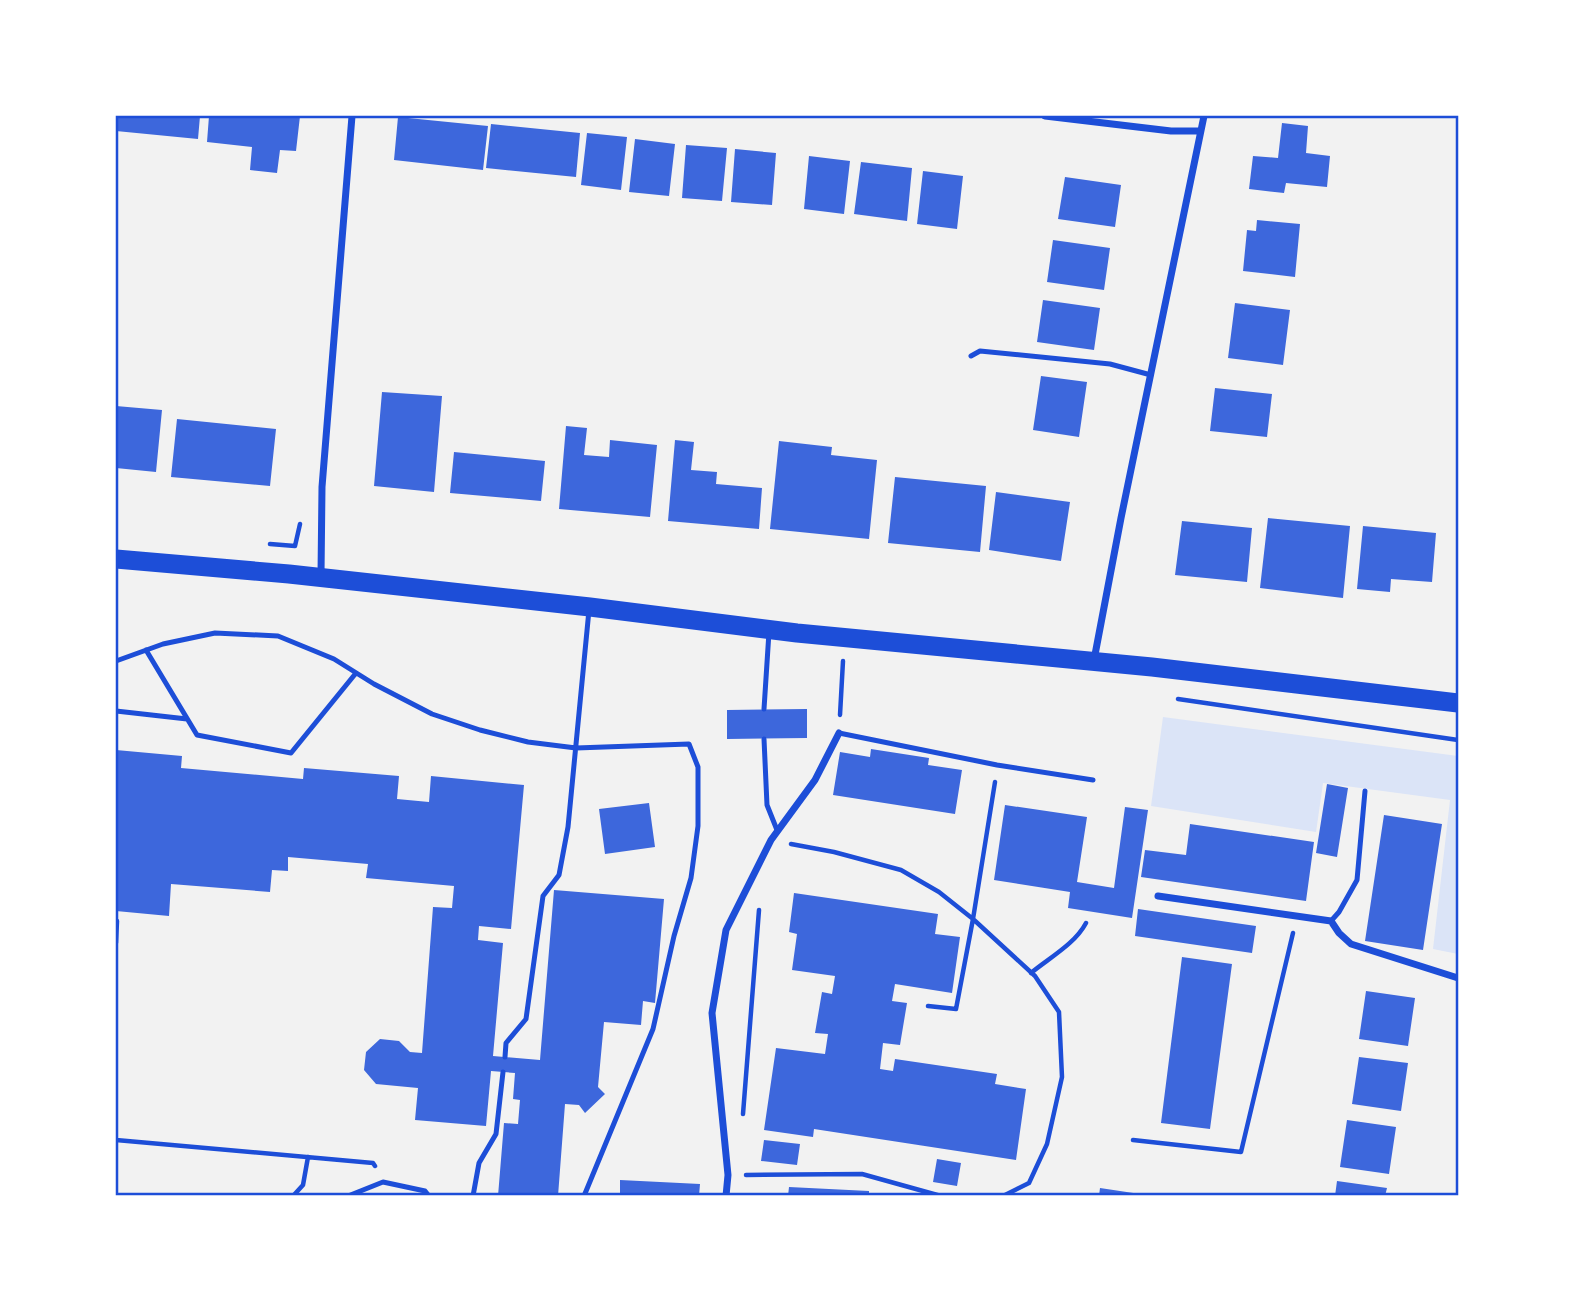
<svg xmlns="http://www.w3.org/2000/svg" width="1574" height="1311" viewBox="0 0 1574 1311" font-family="'Roboto Condensed',sans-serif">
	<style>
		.green { fill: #dbe4f7 }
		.building { fill: #3d67dc }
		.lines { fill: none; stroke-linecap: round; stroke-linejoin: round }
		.path { stroke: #1d4ed8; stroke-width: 4.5 }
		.service { stroke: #1d4ed8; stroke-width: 5 }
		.minor { stroke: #1d4ed8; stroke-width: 7 }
		.trunk { stroke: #1d4ed8; stroke-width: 19 }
		.neatline { fill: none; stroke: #1d4ed8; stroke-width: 2.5 }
	</style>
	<rect width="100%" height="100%" fill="#f2f2f2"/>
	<path class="green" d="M1163 717 1458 756V954L1433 949 1450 800 1323 783 1316 832 1151 806Z"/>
	<path class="building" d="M117 116H200L198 139 116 131Z
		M209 116H300L296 151 280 150 277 173 250 170 252 147 207 142Z
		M398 117 488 126 483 170 394 160Z
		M1282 123 1308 126 1306 153 1330 156 1327 187 1286 183 1284 193 1249 189 1253 156 1278 158Z
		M491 124 580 133 576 177 486 168Z
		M587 133 627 137 621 190 581 185Z
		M635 139 675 144 669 196 629 192Z
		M686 145 727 148 722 201 682 198Z
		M735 149 776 153 772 205 731 202Z
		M809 156 850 161 844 214 804 209Z
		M861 162 912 168 907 221 854 214Z
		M923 171 963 176 957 229 917 224Z
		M1065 177 1121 185 1115 227 1058 219Z
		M1257 220 1300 224 1295 277 1243 271 1247 230 1256 231Z
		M1053 240 1110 248 1104 290 1047 282Z
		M1043 300 1100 308 1094 350 1037 342Z
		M1235 303 1290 310 1283 365 1228 358Z
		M1041 376 1087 382 1079 437 1033 430Z
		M1215 388 1272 394 1267 437 1210 431Z
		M382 392 442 396 434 492 374 486Z
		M116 406 162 410 156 472 116 468Z
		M177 419 276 429 270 486 171 477Z
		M566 426 587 428 584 455 609 457 610 440 657 445 650 517 559 509Z
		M675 440 694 442 691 470 717 472 716 484 762 488 759 529 668 521Z
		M779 441 832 447 831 455 877 460 869 539 770 529Z
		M454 452 545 461 541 501 450 493Z
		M895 477 986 486 980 552 888 543Z
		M996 492 1070 502 1061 561 989 550Z
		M1268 518 1350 526 1343 598 1260 588Z
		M1182 521 1252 528 1247 582 1175 575Z
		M1363 526 1436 533 1432 582 1391 579 1390 592 1357 589Z
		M807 709V738L727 739V710Z
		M871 749 929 758 928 765 962 770 955 814 833 795 840 752 870 757Z
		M116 750 182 756 181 768 303 779 304 768 399 776 397 799 429 802 431 776 524 785 511 929 479 926 478 940 503 943 493 1056 540 1060 554 890 664 899 655 1003 643 1001 641 1025 604 1022 598 1087 605 1094 585 1113 579 1105 565 1104 558 1196H498L504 1123 518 1124 520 1100 513 1099 515 1073 491 1071 486 1126 415 1120 418 1088 376 1084 364 1070 366 1052 380 1039 399 1041 410 1052 422 1053 433 907 452 908 454 886 366 878 368 864 288 857V871L272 870 270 892 171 884 169 916 116 911Z
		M1327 784 1348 788 1337 857 1316 853Z
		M649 803 655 847 605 854 599 809Z
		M1005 805 1087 817 1077 882 1114 888 1125 807 1148 810 1132 918 1068 908 1070 892 994 880Z
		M1384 815 1442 824 1423 950 1365 941Z
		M1190 824 1314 842 1306 901 1141 877 1145 850 1186 855Z
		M794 893 938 914 935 934 960 937 952 993 895 984 892 1001 907 1003 900 1045 883 1043 880 1069 893 1071 895 1059 997 1074 995 1084 1026 1089 1016 1160 814 1129 813 1137 764 1130 776 1048 825 1054 828 1034 815 1033 822 992 832 994 835 976 792 970 797 934 789 932Z
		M1138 909 1256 926 1252 953 1135 936Z
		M1182 957 1232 964 1210 1129 1161 1123Z
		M1366 991 1415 998 1408 1046 1359 1039Z
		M1359 1057 1408 1063 1401 1111 1352 1104Z
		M1347 1120 1396 1127 1389 1174 1340 1167Z
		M764 1140 800 1144 797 1165 761 1161Z
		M937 1159 961 1163 957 1186 933 1182Z
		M620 1180 700 1184 699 1196H620Z
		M1337 1181 1387 1188 1385 1196H1335Z
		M789 1187 869 1191V1196H788Z
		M1100 1188 1140 1194V1196H1099Z"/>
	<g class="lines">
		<path class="path" d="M270 544 295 546
			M295 546 300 524
			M1178 699 1458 740
			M840 715 843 661
			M791 844 834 852 901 870 939 892 973 919 1035 976 1059 1012 1062 1077 1047 1144 1029 1183 1005 1195 960 1196
			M116 943 117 921
			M1031 973C1049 958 1075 944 1086 923
			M928 1006 956 1009 973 919 995 782
			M743 1114 759 910
			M116 1140 373 1163 375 1166
			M1133 1140 1241 1152 1293 933
			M746 1175 862 1174 941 1196
			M293 1196 303 1185 308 1157"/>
		<path class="service" d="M971 356 980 351 1110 364 1151 375
			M146 650 197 735 291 753 356 673
			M116 661 163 644 215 633 278 636 334 659 374 684 432 714 480 730 528 742 576 748 689 744 698 767V826L691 878 674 936 653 1029 584 1196
			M764 709 769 632
			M116 711 187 719
			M839 733 997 765 1093 780
			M764 739 767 805 777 830
			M1331 921 1339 912 1357 880 1365 791
			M505 1057 506 1043 526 1019 543 896 559 875 568 827 589 610
			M348 1196 383 1182 425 1191 429 1196
			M473 1196 479 1163 496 1134 503 1072"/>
		<path class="minor" d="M1045 116 1171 131H1200
			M321 575 322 487 352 116
			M1094 660 1121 518 1204 116
			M1158 896 1331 921 1339 933 1351 944 1458 978
			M726 1196 728 1175 712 1013 726 930 771 840 815 780 839 733"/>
		<path class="trunk" d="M116 559 289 574 590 607 797 633 1152 667 1458 703"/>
	</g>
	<rect width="1574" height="1311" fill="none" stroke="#ffffff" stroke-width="234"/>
	<rect x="117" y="117" width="1340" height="1077" class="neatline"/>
</svg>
